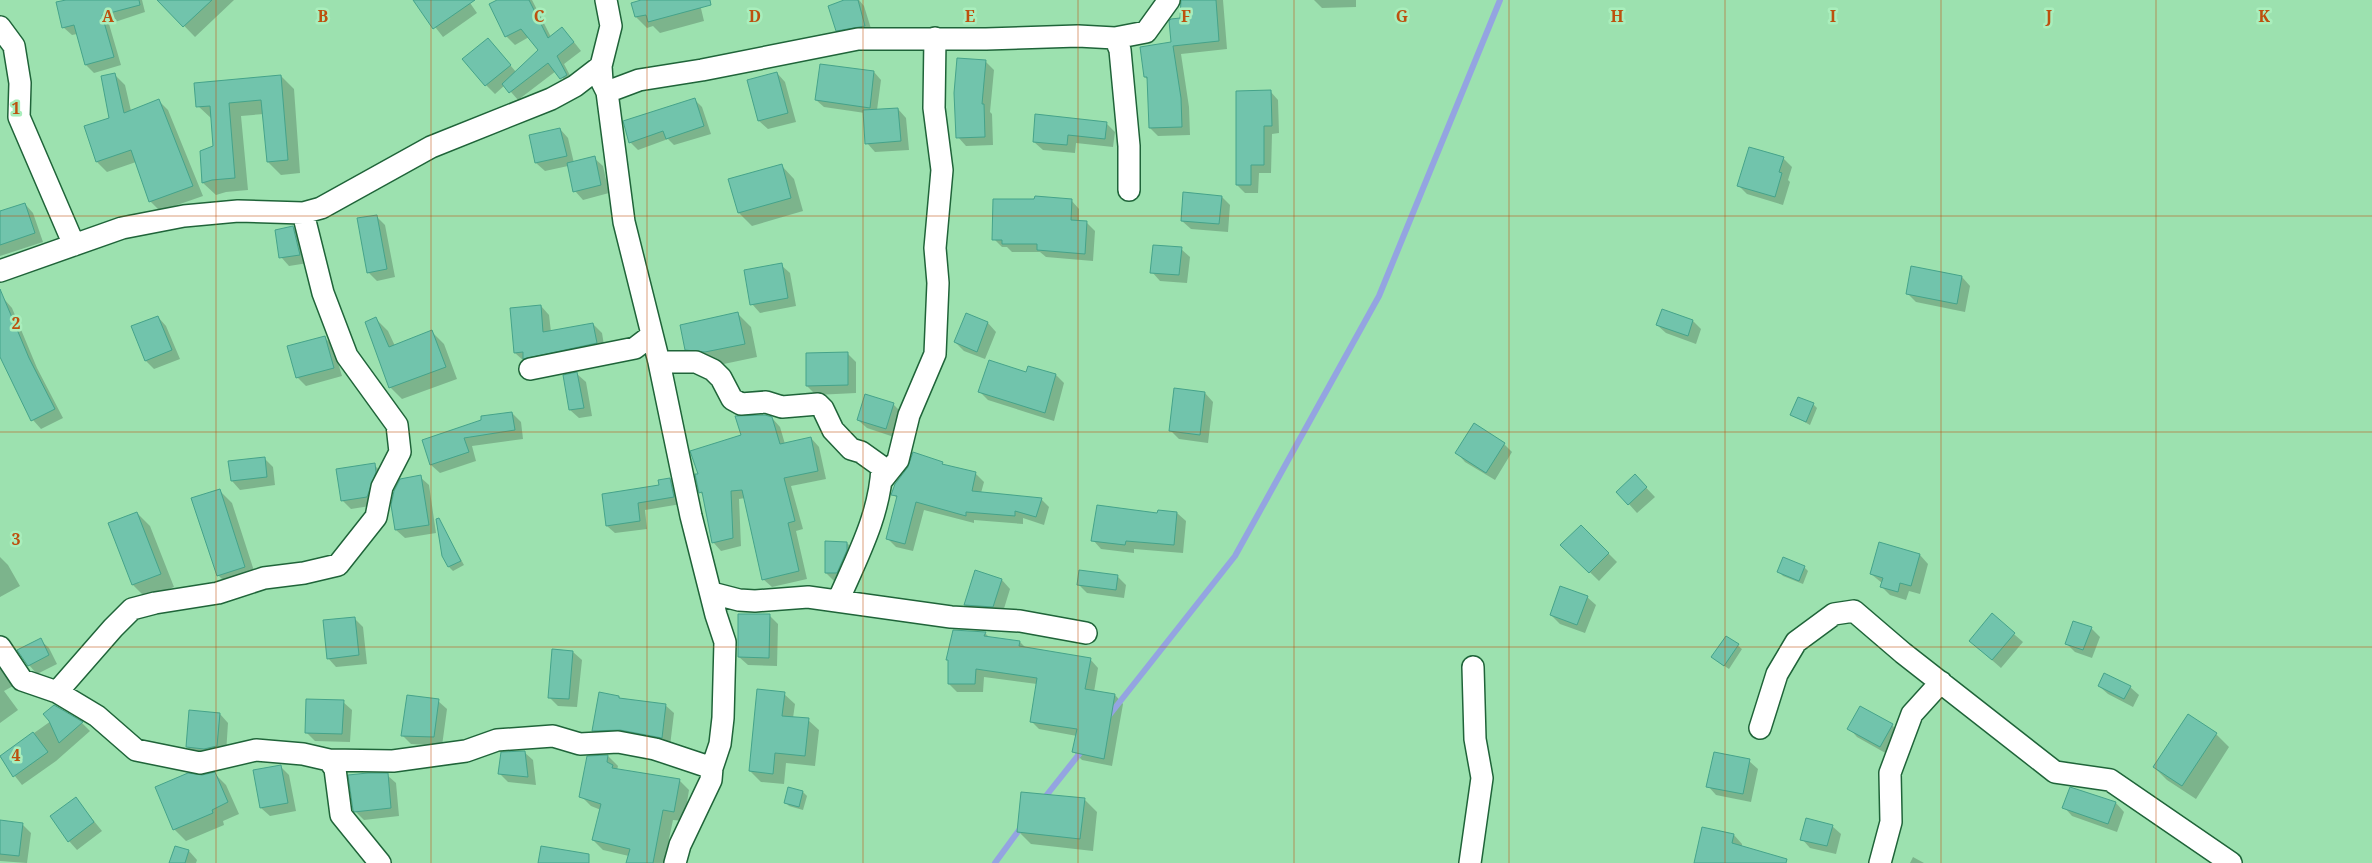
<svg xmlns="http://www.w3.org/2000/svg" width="2372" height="863" viewBox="0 0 2372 863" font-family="'Noto Serif',serif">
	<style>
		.shadow { fill: #0003 }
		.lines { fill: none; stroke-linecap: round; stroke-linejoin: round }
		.stream { stroke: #94a4e1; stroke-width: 6 }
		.building { fill: #71c4ac; stroke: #45a38a }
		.minor-casing { stroke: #1f6439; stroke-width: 24 }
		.minor { stroke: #fff; stroke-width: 21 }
		.grid { fill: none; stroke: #bd500e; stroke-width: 1; stroke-opacity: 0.55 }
		.grid-label { font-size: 16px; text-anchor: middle; font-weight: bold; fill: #bd500e; stroke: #a9eebc; stroke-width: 5; stroke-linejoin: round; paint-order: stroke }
	</style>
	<rect width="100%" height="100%" fill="#9ce1af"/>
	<path class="shadow" d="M72 0H142L145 12 109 24 121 65 94 73 86 65 77 34 72 35 63 27Z
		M170 0H234L195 37 164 5Z
		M414 0H468L477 13 443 37Z
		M500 0H532L551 37 562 29 570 37 581 51 564 64 574 83 570 86 556 71 518 100 505 85 495 94 486 85 464 59 488 39 516 72 540 50 529 37 515 45 506 36 490 5Z
		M643 0H699L704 21 660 33 653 26 647 28 636 17Z
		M848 0H859L864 6 873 35 846 39 837 30Z
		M1183 0H1223L1227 49 1181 54 1189 107 1190 135 1158 136 1150 128 1148 80 1145 77 1173 43 1181 19Z
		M1314 0H1356V7L1322 8Z
		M985 61 994 70 990 112 992 114 993 145 966 146 958 137Z
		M821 66 874 72 881 80 877 110 898 109 906 118 909 150 875 152 867 143 865 113 824 107 816 100Z
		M777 73 785 82 796 122 768 129 759 121Z
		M115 75 125 85 131 111 158 100 168 110 203 196 160 211 150 201 136 162 107 172 97 162 86 127 111 118Z
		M281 76 294 89 300 173 281 175 268 162 264 114 241 116 248 190 226 192 216 195 203 183 215 147 212 119 198 106Z
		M1270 91 1278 100 1279 133 1272 134 1271 173H1259L1258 193H1245L1237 185Z
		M695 100 702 107 711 134 674 145 668 139 638 150 630 142Z
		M1106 123 1115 132 1113 147 1076 143 1075 153 1043 150 1034 142Z
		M560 129 568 138 574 163 594 158 603 166 609 193 583 200 575 191 568 166 545 171 536 163Z
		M1783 158 1792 167 1788 180 1790 182 1783 205 1747 194 1738 185Z
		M781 165 794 179 803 211 752 226 739 213Z
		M1222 197 1230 205 1228 232 1191 229 1182 221Z
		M1071 200 1079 209V222L1087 223 1095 231 1093 261 1046 257 1040 252H1012L1007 247H1002L994 239Z
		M25 204 33 213 43 242 0 256V212Z
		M376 216 385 225 395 277 377 281 368 272Z
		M293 227 302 236 308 263 289 266 281 257Z
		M1181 249 1190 257 1187 283 1160 281 1152 272Z
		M781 265 790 273 796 306 760 313 752 304Z
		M1912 267 1962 277 1970 286 1965 312 1916 302 1907 293Z
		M4 299 12 308 37 368 63 418 41 429 33 420 0 300Z
		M541 306 549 315 551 332 593 324 602 333 605 351 524 361 515 353 511 309Z
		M1662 310 1693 321 1701 329 1696 344 1666 333 1657 325Z
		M738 314 751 327 757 357 719 365 700 362 686 349Z
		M967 314 988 323 996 332 985 359 964 351 955 342Z
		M158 317 166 326 180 359 154 369 146 361Z
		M376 319 388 331 395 346 432 332 444 344 457 379 402 399 390 387Z
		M324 337 333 346 342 376 306 386 297 377Z
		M847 353 856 362V393L816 395 807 386Z
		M1029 367 1056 375 1064 383 1054 421 988 400 979 391 1027 374Z
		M577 374 586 382 592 416 579 418 570 410Z
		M1205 393 1213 402 1208 443 1179 439 1170 430Z
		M893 404 902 413 894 437 867 428 858 420Z
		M1813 404 1817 408 1810 425 1792 415Z
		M512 413 521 422 523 439 472 446 476 461 440 473 431 465 423 441Z
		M772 418 780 427 785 444 811 438 819 447 826 479 791 486 803 529 796 531 807 579 772 587 763 579 745 498 739 499 741 546 721 551 713 542 704 496 700 492 699 474 742 436Z
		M1504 444 1512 452 1495 480 1465 462 1457 453Z
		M264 458 273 467 275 485 240 490 232 481Z
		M942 463 945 466 976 474 984 482 981 493 1041 499 1049 507 1044 525 1023 518V524L974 520V523L924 510 913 551 896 547 888 539 898 499 893 494Z
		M374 465 383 473 376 505 351 509 342 500Z
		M1635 476 1655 497 1637 513 1618 492Z
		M420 477 429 485 436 533 405 538 396 530Z
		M670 479 678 487 681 504 645 510 647 529 615 533 607 526Z
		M219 490 232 503 257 580 231 588 218 575Z
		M137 513 150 526 174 587 146 598 133 585 109 524Z
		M1177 513 1186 521 1183 553 1134 549V553L1101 549 1093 540 1158 514Z
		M438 519 464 565 453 571 449 567Z
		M1581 526 1617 562 1599 581 1562 545Z
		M847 543 855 551 845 582 834 581 826 573Z
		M1920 555 1928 564 1920 594 1909 591 1906 600 1890 595 1881 586 1882 583 1871 574Z
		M0 557 8 565 20 586 0 597Z
		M1804 567 1808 571 1803 584 1783 576 1779 572Z
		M976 572 1002 580 1010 589 1002 615 974 613 965 605Z
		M1117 576 1126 585 1124 598 1087 593 1079 585Z
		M1587 597 1596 605 1585 633 1560 624 1551 615Z
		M769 615 778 624 777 666 748 665 739 657Z
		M1992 615 2023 642 2001 668 1970 641Z
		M354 618 363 627 367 664 336 667 328 658Z
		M2091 628 2100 637 2092 658 2075 652 2066 643Z
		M985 633 990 638 1020 642 1026 648 1090 659 1098 668 1094 692 1115 695 1123 704 1112 766 1082 760 1074 752 1077 736 1039 729 1031 721 1037 684 984 677 983 692H957L949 684Z
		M1727 637 1742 649 1729 669 1717 661Z
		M40 640 49 648 57 664 37 674 29 665Z
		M573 652 582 660 577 707 558 706 549 697Z
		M0 665 13 686 4 691 18 710 0 723Z
		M2099 686 2130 687 2139 695 2133 707 2108 694Z
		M784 694 795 704 793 718 808 720 819 730 815 766 786 763 784 784 761 782 750 771Z
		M619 697 621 700 665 705 674 713 670 746 601 739 593 730Z
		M438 701 447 709 442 746 411 744 403 736Z
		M343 702 352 710 350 742 315 741 306 732Z
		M54 706 82 723 90 731 56 761 22 785 0 757 51 721Z
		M220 714 228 723 226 754 196 756 187 747Z
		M1892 725 1900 734 1889 755 1857 737 1849 728Z
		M2216 734 2229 747 2196 799 2167 780 2154 767Z
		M524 752 533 760 536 785 508 782 500 774Z
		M608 756 618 766 617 770 679 780 689 790 684 821 673 820 664 863H627L629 856 603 850 593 840 601 810 591 806 581 796Z
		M1749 761 1758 769 1751 802 1716 795 1708 786Z
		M280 766 289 775 296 811 270 816 261 808Z
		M215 774 226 785 239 814 223 821 224 825 186 841 174 829 202 776Z
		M387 775 396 783 399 816 364 820 355 811Z
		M2071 788 2116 803 2124 812 2117 832 2072 816 2064 807Z
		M803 792 807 796 803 810 789 806 785 802Z
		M76 799 102 831 77 850 69 841Z
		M1084 799 1097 812 1093 851 1031 844 1018 831Z
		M0 822 22 824 31 833 27 863 0 861Z
		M1832 826 1841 834 1836 854 1810 848 1802 839Z
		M1734 835 1742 844V847L1780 863H1695Z
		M175 847 189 851 197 860 196 863H170Z
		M1913 857 1924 863H1910Z"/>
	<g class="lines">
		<path class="stream" d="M1107 718 1235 556 1379 296 1500 0
			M1042 801 1084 748
			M995 863 1022 826"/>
	</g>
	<path class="building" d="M66 0H139L140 5 102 15 114 57 85 65 74 25 62 28 56 2Z
		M157 0H212L183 27Z
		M413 0H475L433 29Z
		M497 0H529L548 38 562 27 574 42 557 56 567 75 560 79 548 63 509 93 502 84 538 50 521 29 505 37 489 4Z
		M641 0H710L711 5 648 22 646 15 635 17 631 3Z
		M844 0H858L865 26 836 31 828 6Z
		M1181 0H1216L1219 41 1173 46 1181 98 1182 127 1149 128 1147 77H1144L1140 47 1171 42 1169 21 1171 19 1180 18Z
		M488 38 511 65 485 86 462 59Z
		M957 58 986 60 982 104H984L985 137 956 138 954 93Z
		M820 64 874 71 870 108 815 100Z
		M777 72 788 113 758 121 747 80Z
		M115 73 124 113 159 99 193 186 149 202 131 150 96 162 84 126 109 118 101 76Z
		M281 75 288 160 267 162 261 100 229 103 235 178 212 180 202 183 200 151 213 146 210 106 196 107 194 83Z
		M1271 90 1272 126H1264V165H1251V185H1236V91Z
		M695 98 704 126 666 139 663 131 629 143 623 121Z
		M898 108 901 141 865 144 863 110Z
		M1035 114 1107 122 1105 139 1068 135 1067 145 1033 142Z
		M560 128 567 156 535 163 529 135Z
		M1749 147 1784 157 1779 172 1782 173 1775 197 1737 186Z
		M595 156 601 185 573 192 567 163Z
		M782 164 791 198 738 213 728 179Z
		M1183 192 1222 196 1219 224 1181 221Z
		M1035 196 1072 199 1071 220 1087 221 1085 254 1037 250V244H1002V240H992L993 199H1034Z
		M25 203 35 233 0 245V211Z
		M377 215 387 269 367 273 357 218Z
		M293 226 300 255 279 258 275 230Z
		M1153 245 1182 247 1179 275 1150 273Z
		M782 263 788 298 750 305 744 270Z
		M1911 266 1962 276 1957 304 1906 294Z
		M0 289 29 358 55 409 31 421 0 357Z
		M541 305 543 332 593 323 597 343 523 359V352L514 353 510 308Z
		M1662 309 1693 320 1688 336 1656 325Z
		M738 312 745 344 705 352 685 350 680 325Z
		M966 313 988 322 977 352 954 342Z
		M158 316 172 350 145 361 131 326Z
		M376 317 389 347 432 330 446 367 389 388 365 322Z
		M325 336 334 368 296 378 287 346Z
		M848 352V385L806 386V353Z
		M989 360 1026 372 1028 366 1056 374 1045 413 978 392Z
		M577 372 584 408 569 410 563 375Z
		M1174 388 1205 392 1200 435 1169 431Z
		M865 394 894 403 886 429 857 420Z
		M1798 397 1814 403 1806 422 1790 415Z
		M512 412 515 430 464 438 469 452 430 465 422 440 481 420V416Z
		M765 415 772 417 780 444 811 437 818 471 784 478 795 521 788 523 799 571 762 580 742 490 731 491 733 538 712 543 702 492 699 493 695 474H698L690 451 741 435 735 416Z
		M1474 423 1505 443 1486 473 1455 453Z
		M913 452 943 462 942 464 976 472 972 491 1042 498 1036 517 1015 511V516L966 512V516L916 502 905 544 886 539 897 496 891 495 895 484 908 467Z
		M265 457 267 477 231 481 228 461Z
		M375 463 376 472 367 497 341 501 336 469Z
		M1635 474 1647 487 1628 505 1616 492Z
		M421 475 429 525 395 530 391 505 394 491 400 479Z
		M670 478 674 497 638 503 640 521 606 526 602 494 659 485 658 480Z
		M220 489 245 567 217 576 191 498Z
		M1097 505 1157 513 1158 510 1177 512 1174 545 1126 541 1125 545 1091 541Z
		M137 512 161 574 132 585 108 523Z
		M439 518 461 561 448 567 442 556 436 519Z
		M1581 525 1609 553 1589 573 1560 545Z
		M825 541 847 542V550L837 573H825Z
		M1879 542 1920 554 1911 586 1900 583 1898 592 1880 587 1883 578 1870 574Z
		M1783 557 1805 566 1799 581 1777 572Z
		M975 570 1002 579 993 607 964 605Z
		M1079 570 1118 575 1116 590 1077 585Z
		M1560 586 1588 596 1577 625 1550 615Z
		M1992 613 2015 633 1992 660 1969 641Z
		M738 614H770L769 658 738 657Z
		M355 617 359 655 327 659 323 620Z
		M2073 621 2092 627 2083 650 2065 644Z
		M953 630 986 632 984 636 1020 641 1019 646 1091 658 1085 689 1115 694 1104 759 1072 752 1077 729 1030 722 1037 678 976 669 975 684H948V660H946Z
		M1726 636 1739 644 1724 666 1711 657Z
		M41 638 49 655 28 666 17 650Z
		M552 649 573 651 569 699 548 698Z
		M2104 673 2131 686 2124 699 2098 686Z
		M757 689 785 692 782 716 809 718 805 756 775 753 773 774 749 771Z
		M599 692 619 696V698L666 704 662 738 620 730 592 731Z
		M407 695 439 699 434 737 401 736Z
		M306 699 344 700 342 734 305 733Z
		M54 705 83 722 59 743 49 721 43 714Z
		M1860 706 1893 724 1880 747 1847 729Z
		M189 710 220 713 217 746 204 749 186 747Z
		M2188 714 2217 733 2182 786 2153 767Z
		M33 732 48 752 13 777 0 756Z
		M525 751 528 777 498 774 501 752Z
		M1714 752 1750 759 1743 794 1706 787Z
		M608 755 607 762 613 765 612 768 680 779 674 812 663 810 653 863H626L630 849 592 840 601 804 579 797 587 756Z
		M281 765 288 803 260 808 253 770Z
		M215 772 228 802 212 810 213 813 173 830 155 787 188 773 202 775Z
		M368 773H388L391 808 354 812 353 810 348 775Z
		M788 787 803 791 799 807 784 803Z
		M2070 787 2116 802 2108 824 2062 808Z
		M1021 792 1085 798 1080 839 1017 832Z
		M76 797 94 822 68 842 50 816Z
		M1806 818 1833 825 1827 846 1800 840Z
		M0 820 23 823 19 856 0 854Z
		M1702 827 1734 834 1732 843 1787 859 1786 863H1694Z
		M175 846 189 850 185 863H169Z
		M541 846 589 854V863H538Z"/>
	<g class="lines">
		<defs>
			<path id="minor" d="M0 27 14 46 20 83 19 117 74 245
				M1115 38 1120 50 1129 146V190
				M601 66 602 82 607 92 624 222 659 362 691 516 716 615 725 642 723 718 720 744 712 768 711 780 680 845 675 863
				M607 92 639 80 702 70 858 39H986L1078 36 1115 38 1146 32 1169 0
				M0 271 122 228 184 216 238 211 303 213 321 208 431 147 551 99 575 86 601 66 611 26 606 0
				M659 362H696L713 370 721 378 732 399 741 404 766 402 782 407 818 404 823 409 833 430 851 449 861 452 882 467C880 515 857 557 838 601
				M530 369 635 348 652 335
				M882 480 898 460 909 415 935 354 938 283 935 248 942 170 934 108 935 38
				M712 593 739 600 755 601 808 597 951 617 1020 621 1086 633
				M0 647 22 680 57 692 97 716 136 750 200 763 256 750 303 754 329 760 335 769 341 815 380 863
				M57 692 113 628 132 609 155 603 218 593 264 578 304 573 338 565 376 517 382 487 400 452 397 425 347 356 323 293 303 213
				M1760 728 1777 674 1796 642 1834 614 1854 611 1903 653 2055 772 2110 780 2231 863
				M329 760 393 761 466 751 497 740 553 736 580 744 618 742 655 749 712 768
				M1470 863 1482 778 1475 739 1473 667
				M1880 863 1891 822 1890 773 1912 714 1941 682"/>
		</defs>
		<use href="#minor" class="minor-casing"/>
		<use href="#minor" class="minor"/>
	</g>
	<path class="grid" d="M216 0V863M431 0V863M647 0V863M863 0V863M1078 0V863M1294 0V863M1509 0V863M1725 0V863M1941 0V863M2156 0V863M0 216H2372M0 432H2372M0 647H2372"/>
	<g class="grid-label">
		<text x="108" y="22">A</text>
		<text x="323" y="22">B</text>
		<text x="539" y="22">C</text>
		<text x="755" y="22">D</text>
		<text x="970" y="22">E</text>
		<text x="1186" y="22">F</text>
		<text x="1402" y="22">G</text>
		<text x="1617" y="22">H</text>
		<text x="1833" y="22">I</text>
		<text x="2049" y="22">J</text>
		<text x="2264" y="22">K</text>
		<text x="16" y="114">1</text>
		<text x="16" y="329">2</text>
		<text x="16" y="545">3</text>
		<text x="16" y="761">4</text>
	</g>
</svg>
